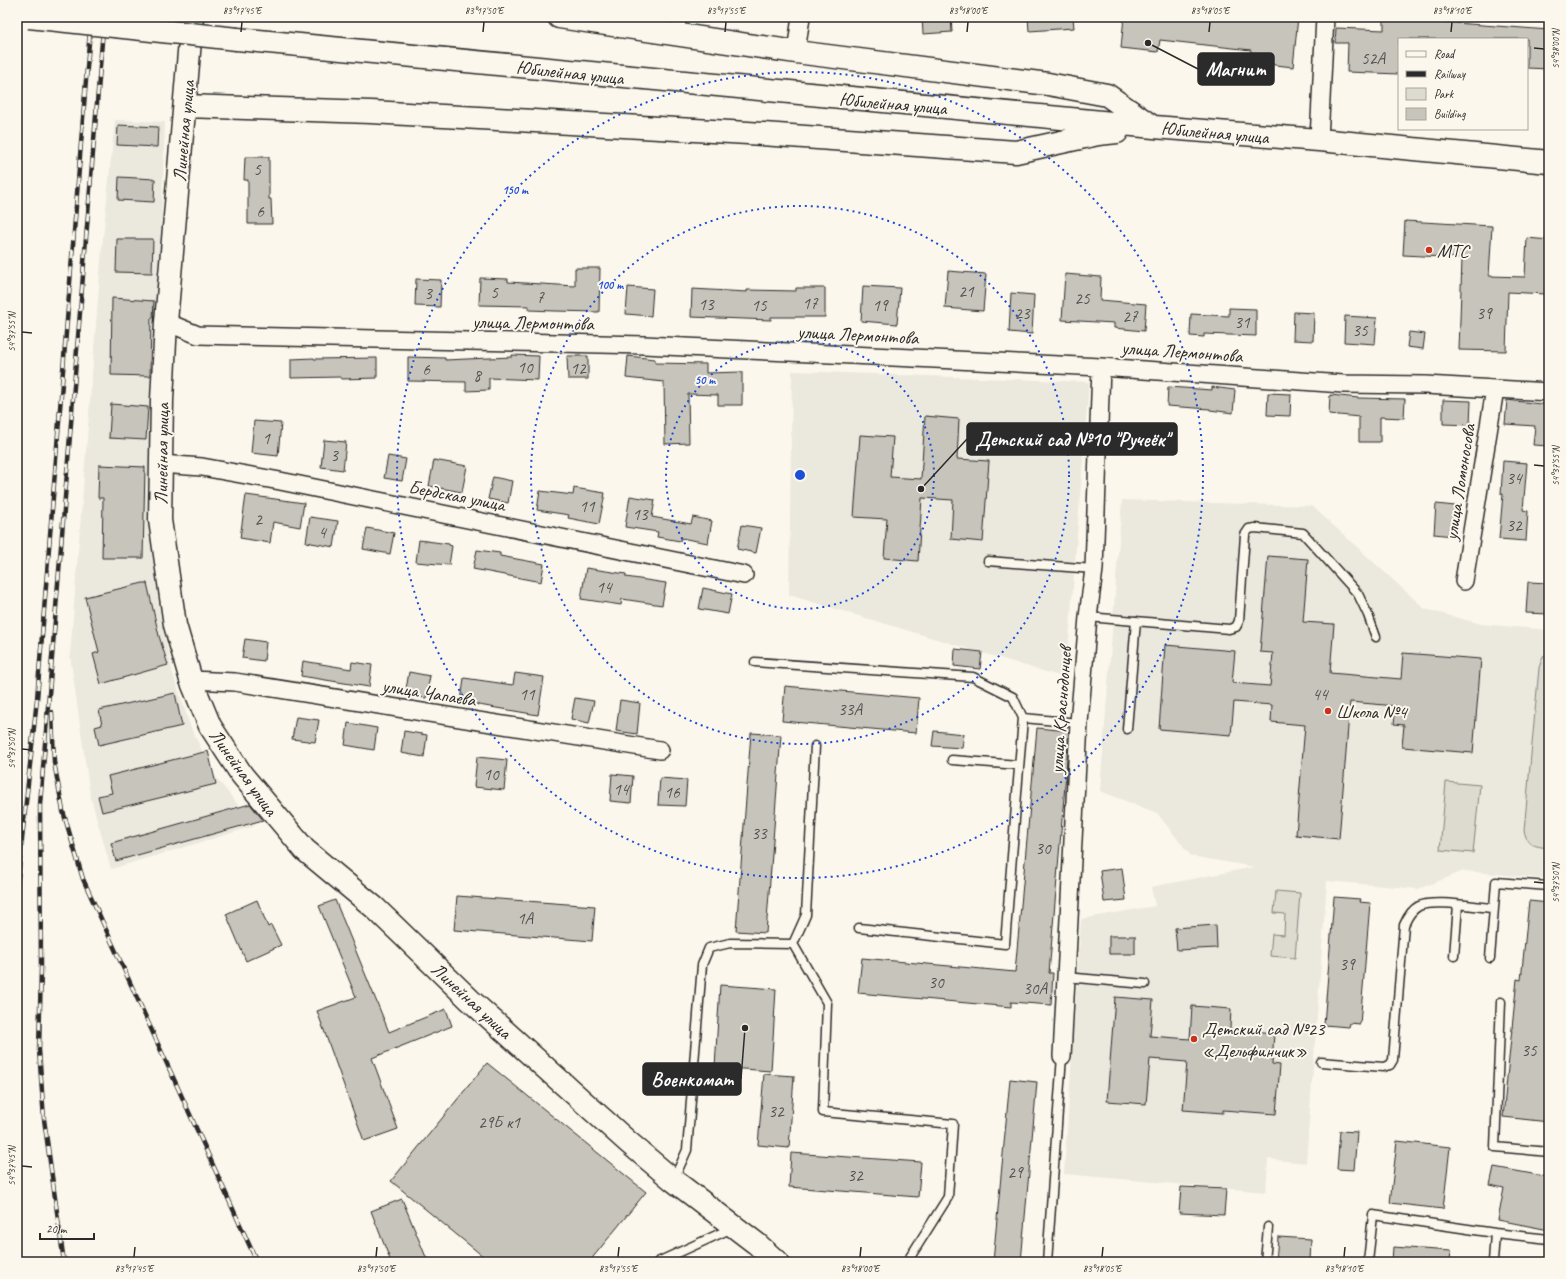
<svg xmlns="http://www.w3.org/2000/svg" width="1566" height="1279" viewBox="0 0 1566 1279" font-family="Caveat,sans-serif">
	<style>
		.built { fill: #ebe8de }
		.green { fill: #dddad0; stroke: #84827e }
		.building { fill: #c7c4bc; stroke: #2b2b2b }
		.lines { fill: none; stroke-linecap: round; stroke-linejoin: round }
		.service-casing { stroke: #2b2b2b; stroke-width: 11 }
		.minor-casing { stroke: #2b2b2b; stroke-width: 20 }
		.secondary-casing { stroke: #2b2b2b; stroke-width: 25 }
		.service { stroke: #fbf7ec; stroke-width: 8 }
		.minor { stroke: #fbf7ec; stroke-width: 17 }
		.secondary { stroke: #fbf7ec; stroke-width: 22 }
		.rail-casing { stroke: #2b2b2b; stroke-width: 4.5 }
		.rail { stroke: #fbf7ec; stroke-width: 3; stroke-dasharray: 9; stroke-linecap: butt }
		.secondary-bridge-casing { stroke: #2b2b2b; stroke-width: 25; stroke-linecap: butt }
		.secondary-bridge { stroke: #fbf7ec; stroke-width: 22 }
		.ticks { fill: none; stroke: #2b2b2b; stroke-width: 1.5 }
		.ring { fill: none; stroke: #1d4ed8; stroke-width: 2; stroke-dasharray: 2 4 }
		.poi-dot { fill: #c8321e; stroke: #fbf7ec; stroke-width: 1.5 }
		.labels { text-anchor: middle; stroke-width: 4; stroke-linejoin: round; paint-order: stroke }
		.number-label { font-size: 17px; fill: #52514f }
		.street-label { font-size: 19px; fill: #2b2b2b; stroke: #fbf7ec }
		.poi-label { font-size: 19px; fill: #2b2b2b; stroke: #fbf7ec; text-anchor: start }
		.centre { fill: #1d4ed8; stroke: #fbf7ec; stroke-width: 2 }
		.ring-label { font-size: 12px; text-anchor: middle; font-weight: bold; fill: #1d4ed8; stroke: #fbf7ec; stroke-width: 4; stroke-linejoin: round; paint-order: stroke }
		.leader { fill: none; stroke: #2b2b2b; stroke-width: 1.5 }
		.callout-dot { fill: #2b2b2b; stroke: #fbf7ec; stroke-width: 1.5 }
		.callout { fill: #2b2b2b; stroke: #2b2b2b; stroke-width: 1.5 }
		.callout-label { font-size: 20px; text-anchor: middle; font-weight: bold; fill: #fff }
		.neatline { fill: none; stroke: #2b2b2b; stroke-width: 1.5 }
		.ticks-label { font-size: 10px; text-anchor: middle; fill: #2b2b2b }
	</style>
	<rect width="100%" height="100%" fill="#fbf7ec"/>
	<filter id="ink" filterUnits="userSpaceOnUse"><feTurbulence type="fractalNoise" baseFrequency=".025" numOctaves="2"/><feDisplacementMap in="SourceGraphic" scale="8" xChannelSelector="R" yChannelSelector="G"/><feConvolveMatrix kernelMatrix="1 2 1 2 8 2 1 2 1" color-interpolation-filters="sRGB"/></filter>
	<g filter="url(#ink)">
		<path class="built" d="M115 120 165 122 155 394 150 478 152 555 162 624 173 674 191 728 214 775 255 826 111 869 90 795 70 655 102 248Z
			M792 371 1089 382 1066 678 789 595Z
			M1122 500 1312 506 1425 609 1481 624 1549 630V879L1464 871 1418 889 1327 881 1306 1163 1268 1159 1266 1192 1064 1174 1081 919 1155 906 1151 887 1254 867 1191 856 1157 813 1100 791Z"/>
		<path class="green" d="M1549 654V848C1534 846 1528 846 1524 831L1539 668 1543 656Z
			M1446 782 1480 785 1473 853 1440 850Z
			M1276 891 1300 893 1295 958 1270 956 1272 934 1284 935 1285 914 1274 913Z"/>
		<path class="building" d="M922 17H951L952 32 923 34Z
			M1028 17H1073L1074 28 1029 31Z
			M1124 17H1298L1293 67 1250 62 1251 50 1160 40 1158 52 1121 48Z
			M1384 17H1416V20L1549 30V69L1527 68V39H1399V74L1347 72 1348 43H1335L1336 28 1384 30Z
			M118 125 158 127 157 147 117 145Z
			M245 157H269V199H271L272 224H248V180H244Z
			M119 177 155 179 154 202 118 200Z
			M1405 221 1492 226 1489 276 1525 277 1527 238 1549 240V287L1545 294 1508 292 1506 351 1459 350 1462 258 1403 255Z
			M117 239H153L152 273 116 272Z
			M575 268H600L599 312 555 311 529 310V306L479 305 480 278 508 279V282L575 286Z
			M948 271 986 274 983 311 945 308Z
			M1065 274 1101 277 1100 300 1146 304 1144 331 1114 328V323L1062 320Z
			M416 279 441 280 440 307 415 306Z
			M863 286 900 288 897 324 861 321Z
			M628 287 653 289 651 316 626 314Z
			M796 288H825V317H771V320L691 317 692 289 747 292V290L796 291Z
			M1011 293 1034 295 1032 334 1009 332Z
			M112 298 154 301 153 318H151L150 376 111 375Z
			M1229 308 1256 309V336L1204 334V337L1190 336 1191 314 1229 316Z
			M1294 312 1314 313 1313 341 1293 340Z
			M1345 316 1377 318 1375 344 1344 342Z
			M1409 332 1425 334 1423 349 1407 347Z
			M512 355 539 356 538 380 489 378V390L466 391V382L408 381V357L445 358V360L512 357Z
			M567 356H588V379H568Z
			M628 356 655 359V363L706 364V373L742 372V405H718V395L688 394 689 443 665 444 664 382 626 378Z
			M314 358V359L377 358V378L341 379V377L291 378V359Z
			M1168 387 1212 390V387L1235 390 1233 413 1210 410V409L1167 406Z
			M1268 393 1291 394 1290 416 1267 415Z
			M1330 395 1359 398 1405 399 1404 418 1380 417V442H1359V417L1329 414Z
			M1443 400 1471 401 1470 425 1443 424Z
			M1507 400 1549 405V446L1533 445 1535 426 1505 424Z
			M111 404 148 407 146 440 109 438Z
			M925 416 959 419 957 459 989 461 983 542 951 539 953 500 922 498 918 561 884 558 887 519 854 517 860 435 893 437 890 477 921 479Z
			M254 421 281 423 278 456 251 453Z
			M324 440 346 442 343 470 321 467Z
			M388 456 406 459 402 481 384 478Z
			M434 460 467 466 462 492 429 486Z
			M1503 461 1527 463 1523 510 1528 511 1526 541 1499 539 1503 494H1501Z
			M99 465 145 467 143 558H102L103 498H98Z
			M493 477 512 481 508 503 488 499Z
			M574 488 605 493 599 524 568 518 569 515 537 510 540 491 573 495Z
			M246 495 304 503 300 527 273 522 270 543 240 538Z
			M630 496 655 500 652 517 691 524 693 517 712 521 708 543 681 538 680 541 657 537 658 532 625 527Z
			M1436 504 1455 506 1453 536 1434 534Z
			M310 517 338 521 334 547 306 542Z
			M742 525 761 528 756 553 737 549Z
			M367 528 394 533 390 554 363 549Z
			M419 540 449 544V545L452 546 449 565 416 562Z
			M477 550 500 553V556L544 564 541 582 473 569Z
			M1268 556 1308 559 1303 622 1334 624 1330 673 1401 679 1403 653 1481 659 1473 753 1402 747 1404 725 1394 724 1396 706 1350 702 1339 839 1296 835 1305 725 1271 722 1272 705 1234 702 1231 735 1159 729 1165 645 1235 651 1232 683 1270 686 1273 653 1260 652Z
			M586 568 626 574V577L666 583 662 605 622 599 621 605 581 599Z
			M1528 582 1549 583V614L1526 613Z
			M143 583H147L159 636 168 665 101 684 93 654 99 652 85 597Z
			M703 588 732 594 728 614 699 609Z
			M245 639 266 642 264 661 242 658Z
			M955 649 982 652 980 669 954 666Z
			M303 661 351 669 352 662 372 665 369 687 301 676Z
			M409 672 430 676 426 698 405 695Z
			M515 673 544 677 538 715 461 702 464 678 513 685Z
			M785 686 919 698 916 733 782 721Z
			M175 693 182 726 99 745 95 727 102 725 99 710Z
			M575 698 594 701 589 723 571 719Z
			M620 700 640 703 637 734 616 731Z
			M296 717 319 720 315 742 292 739Z
			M348 723 377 728 374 750 345 745Z
			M1037 728 1069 731 1066 773 1049 973H1053L1051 1005 1011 1002V1007L858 993 862 958 1015 972Z
			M404 731 427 735 424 757 401 753Z
			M934 731 964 734 962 748 932 746Z
			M751 733 781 735 766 933 736 931Z
			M208 751 216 784 102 812 98 796 112 793 108 776Z
			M477 757 507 760 504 790 474 787Z
			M612 774 633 776 631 803 610 801Z
			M660 778 687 780 685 806 658 805Z
			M250 804 263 820 116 861 111 843Z
			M1122 868 1126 900 1104 902 1100 871Z
			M457 896 595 906 592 941 454 930Z
			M1334 897 1360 899 1359 902 1370 903 1360 1024 1350 1023 1349 1027 1324 1025Z
			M257 900 268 927 271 925 281 945 246 961 226 914Z
			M335 900 389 1032 446 1009 452 1026 372 1058 398 1129 364 1141 317 1011 356 997 319 906Z
			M1529 901 1549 903V1122L1503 1117 1517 979 1521 980Z
			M1216 925 1217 948 1177 950 1175 928Z
			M1109 936H1135V954H1109Z
			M720 985 776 989 771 1071 715 1067Z
			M1115 997 1153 1000 1150 1036 1190 1039 1192 1006 1231 1009 1230 1029 1274 1033 1272 1064 1280 1065 1276 1114 1223 1110V1113L1183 1110 1187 1062 1150 1059 1146 1104 1107 1101Z
			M487 1063 646 1192 589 1262H490L391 1181Z
			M764 1074 794 1076 789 1148 758 1145Z
			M1010 1079 1037 1082 1021 1262H993Z
			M1340 1131 1357 1132 1354 1170 1337 1169Z
			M1397 1141 1450 1147 1443 1209 1390 1203Z
			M791 1153 921 1162 918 1197 789 1187Z
			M1494 1167 1549 1177V1230L1498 1220 1504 1188 1490 1185Z
			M1181 1187 1226 1189 1224 1215 1179 1213Z
			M402 1199 428 1262H391L371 1211Z
			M1278 1237 1311 1239 1310 1262H1276Z
			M1393 1247 1451 1251 1450 1262H1392Z"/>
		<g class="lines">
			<defs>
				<path id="service" d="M681 33V17
					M988 561 1094 569
					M1088 617 1229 629 1236 627 1239 621 1245 535 1249 529 1255 528 1303 533 1358 594 1368 615 1376 637
					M755 662 973 677 1013 697 1023 718 1079 723
					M1127 729 1136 621
					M952 760 1019 765
					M859 928 1005 944 1023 718
					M793 944 827 1003 823 1112 953 1124 948 1197 907 1262
					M1454 956 1458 905
					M1490 958 1494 908
					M1065 977 1145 984
					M1501 1002 1495 1147 1549 1152
					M1321 1062 1383 1067 1390 1065 1393 1060 1404 925C1407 918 1411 910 1419 906 1434 899 1476 907 1494 908L1496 882 1549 886
					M674 1179 687 1150 702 965 709 948 730 943 793 944 806 915 815 746
					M658 1262 732 1228
					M1047 1262 1062 1056
					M1265 1262 1268 1227
					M1368 1262 1373 1215 1495 1233 1549 1239
					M1493 1262 1495 1233"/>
				<path id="minor" d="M796 52 801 17
					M1319 140 1325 17
					M166 322 198 335 644 345 1101 367 1343 384 1425 385 1549 392
					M160 464 202 467 280 481 744 575
					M1464 581 1495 389
					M191 680 235 682 660 750
					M1062 1056 1079 723 1088 617 1094 569 1101 367"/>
				<path id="secondary" d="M192 17 166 322 162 400 160 520 175 625 191 680 210 726 242 775 305 850 375 908 470 1000 628 1142 673 1180 757 1244 777 1262
					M559 17 796 52 1048 84 1107 95 1153 127
					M237 39 1154 127 1319 140 1549 162
					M185 106 371 112 748 133 1016 152 1098 134 1117 132"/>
			</defs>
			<use href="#service" class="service-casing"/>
			<use href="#minor" class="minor-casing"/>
			<use href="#secondary" class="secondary-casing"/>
			<use href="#service" class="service"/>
			<use href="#minor" class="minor"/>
			<use href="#secondary" class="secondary"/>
			<defs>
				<path id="rail" d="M52 712 54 762 63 811 83 879 257 1262
					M17 886 37 699 91 17
					M64 1262 44 1119 39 1050 41 968 40 805 104 17"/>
			</defs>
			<use href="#rail" class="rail-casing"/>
			<use href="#rail" class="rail"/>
			<defs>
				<path id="secondary-bridge" d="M29 17 237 39"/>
			</defs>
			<use href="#secondary-bridge" class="secondary-bridge-casing"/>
			<use href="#secondary-bridge" class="secondary-bridge"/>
		</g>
	</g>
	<path class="ticks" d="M241 32 242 22M483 32 484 22M725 32 726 22M967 32 968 22M1209 32 1210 22M1451 32 1452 22M1534 48 1544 49M22 332 32 333M1534 465 1544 466M22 749 32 750M1534 882 1544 883M22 1166 32 1167M134 1257 135 1247M376 1257 377 1247M618 1257 619 1247M860 1257 861 1247M1102 1257 1103 1247M1344 1257 1345 1247"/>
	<g class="ring">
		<circle cx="800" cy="475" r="134"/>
		<circle cx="800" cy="475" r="269"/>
		<circle cx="800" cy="475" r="403"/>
	</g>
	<g class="poi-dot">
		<circle cx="1429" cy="250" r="4"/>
		<circle cx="1328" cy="711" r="4"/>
		<circle cx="1194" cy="1039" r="4"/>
	</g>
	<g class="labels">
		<g class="number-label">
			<text x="1373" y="64">52А</text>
			<text x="257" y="175">5</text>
			<text x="260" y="217">6</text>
			<text x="966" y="297">21</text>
			<text x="494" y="298">5</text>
			<text x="428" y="299">3</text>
			<text x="540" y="303">7</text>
			<text x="1082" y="304">25</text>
			<text x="810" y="309">17</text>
			<text x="706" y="310">13</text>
			<text x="759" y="311">15</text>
			<text x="880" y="311">19</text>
			<text x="1022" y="319">23</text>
			<text x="1484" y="319">39</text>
			<text x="1130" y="322">27</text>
			<text x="1242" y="328">31</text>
			<text x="1360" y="336">35</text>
			<text x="525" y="373">10</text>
			<text x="578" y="374">12</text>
			<text x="426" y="375">6</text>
			<text x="477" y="381">8</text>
			<text x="266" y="444">1</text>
			<text x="334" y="461">3</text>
			<text x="1514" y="484">34</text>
			<text x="587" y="512">11</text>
			<text x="640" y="520">13</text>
			<text x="258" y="525">2</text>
			<text x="1514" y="531">32</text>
			<text x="322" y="538">4</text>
			<text x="604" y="593">14</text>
			<text x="527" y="700">11</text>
			<text x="1320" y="700">44</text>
			<text x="850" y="715">33А</text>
			<text x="491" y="780">10</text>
			<text x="621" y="795">14</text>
			<text x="672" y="798">16</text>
			<text x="759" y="839">33</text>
			<text x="1043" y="854">30</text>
			<text x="525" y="924">1А</text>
			<text x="1347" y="970">39</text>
			<text x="936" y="988">30</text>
			<text x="1035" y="994">30А</text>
			<text x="1529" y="1056">35</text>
			<text x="776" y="1117">32</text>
			<text x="499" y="1128">29Б к1</text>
			<text x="1015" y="1178">29</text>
			<text x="855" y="1181">32</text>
		</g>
		<g class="street-label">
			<text transform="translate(570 72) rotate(6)" y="7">Юбилейная улица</text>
			<text transform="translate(893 103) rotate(5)" y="7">Юбилейная улица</text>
			<text transform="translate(183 131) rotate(-85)" y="7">Линейная улица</text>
			<text transform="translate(1215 132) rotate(5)" y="7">Юбилейная улица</text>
			<text transform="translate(533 322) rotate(1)" y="7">улица Лермонтова</text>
			<text transform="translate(858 334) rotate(3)" y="7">улица Лермонтова</text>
			<text transform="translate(1182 351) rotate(4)" y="7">улица Лермонтова</text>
			<text transform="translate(161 454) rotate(-89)" y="7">Линейная улица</text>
			<text transform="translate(1459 482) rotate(-81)" y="7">улица Ломоносова</text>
			<text transform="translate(457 495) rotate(11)" y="7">Бердская улица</text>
			<text transform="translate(429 692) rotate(9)" y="7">улица Чапаева</text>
			<text transform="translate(1060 710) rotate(-86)" y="7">улица Краснодонцев</text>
			<text transform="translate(244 772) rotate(54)" y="7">Линейная улица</text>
			<text transform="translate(472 1000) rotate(43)" y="7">Линейная улица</text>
		</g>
		<g class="poi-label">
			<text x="1437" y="257">МТС</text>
			<text x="1336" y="718">Школа №4</text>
			<text x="1202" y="1035">Детский сад №23<tspan x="1202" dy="22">«Дельфинчик»</tspan></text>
		</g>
	</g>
	<circle cx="800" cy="475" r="6" class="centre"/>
	<g class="ring-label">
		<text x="515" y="194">150 m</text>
		<text x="610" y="289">100 m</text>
		<text x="705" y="384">50 m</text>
	</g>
	<path class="leader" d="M1148 43L1198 69M921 489L967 439M745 1028L741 1079"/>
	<g class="callout-dot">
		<circle cx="1148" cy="43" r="4"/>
		<circle cx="921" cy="489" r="4"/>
		<circle cx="745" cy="1028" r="4"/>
	</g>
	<g class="callout">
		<rect x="1198" y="53" width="76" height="32" rx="4"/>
		<rect x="967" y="423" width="210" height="32" rx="4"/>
		<rect x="643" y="1063" width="98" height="32" rx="4"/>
	</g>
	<g class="callout-label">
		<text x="1236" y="76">Магнит</text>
		<text x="1072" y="446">Детский сад №10 "Ручеёк"</text>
		<text x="692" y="1086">Военкомат</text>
	</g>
	<rect width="1566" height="1279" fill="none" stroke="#fbf7ec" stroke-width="44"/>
	<rect x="1398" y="38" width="130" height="92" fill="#fbf7ec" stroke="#a8a59f"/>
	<rect x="1406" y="51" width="20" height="6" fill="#fbf7ec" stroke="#a8a59f"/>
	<text x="1434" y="58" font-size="12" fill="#2b2b2b">Road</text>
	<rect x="1406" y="71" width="20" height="6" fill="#2b2b2b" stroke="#a8a59f"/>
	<text x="1434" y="78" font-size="12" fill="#2b2b2b">Railway</text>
	<rect x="1406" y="88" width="20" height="12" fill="#dddad0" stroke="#a8a59f"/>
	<text x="1434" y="98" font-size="12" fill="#2b2b2b">Park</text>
	<rect x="1406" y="108" width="20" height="12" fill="#c7c4bc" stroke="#a8a59f"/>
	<text x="1434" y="118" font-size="12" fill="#2b2b2b">Building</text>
	<path d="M40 1233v6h54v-6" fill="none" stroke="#2b2b2b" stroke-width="2"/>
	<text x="46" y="1233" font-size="12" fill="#2b2b2b" stroke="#fbf7ec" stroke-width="3" paint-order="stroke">20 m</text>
	<rect x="22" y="22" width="1522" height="1235" class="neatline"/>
	<g class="ticks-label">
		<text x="242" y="14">83°17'45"E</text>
		<text x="484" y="14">83°17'50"E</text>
		<text x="726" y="14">83°17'55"E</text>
		<text x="968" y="14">83°18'00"E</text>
		<text x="1210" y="14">83°18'05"E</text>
		<text x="1452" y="14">83°18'10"E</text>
		<text transform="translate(1555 49) rotate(-90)" y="4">54°38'00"N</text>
		<text transform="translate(11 332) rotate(-90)" y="4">54°37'55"N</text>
		<text transform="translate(1555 466) rotate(-90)" y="4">54°37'55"N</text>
		<text transform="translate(11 749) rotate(-90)" y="4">54°37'50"N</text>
		<text transform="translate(1555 883) rotate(-90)" y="4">54°37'50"N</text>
		<text transform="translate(11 1166) rotate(-90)" y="4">54°37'45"N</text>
		<text x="134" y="1272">83°17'45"E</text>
		<text x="376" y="1272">83°17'50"E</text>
		<text x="618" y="1272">83°17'55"E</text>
		<text x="860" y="1272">83°18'00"E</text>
		<text x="1102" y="1272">83°18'05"E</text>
		<text x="1344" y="1272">83°18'10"E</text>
	</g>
</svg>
